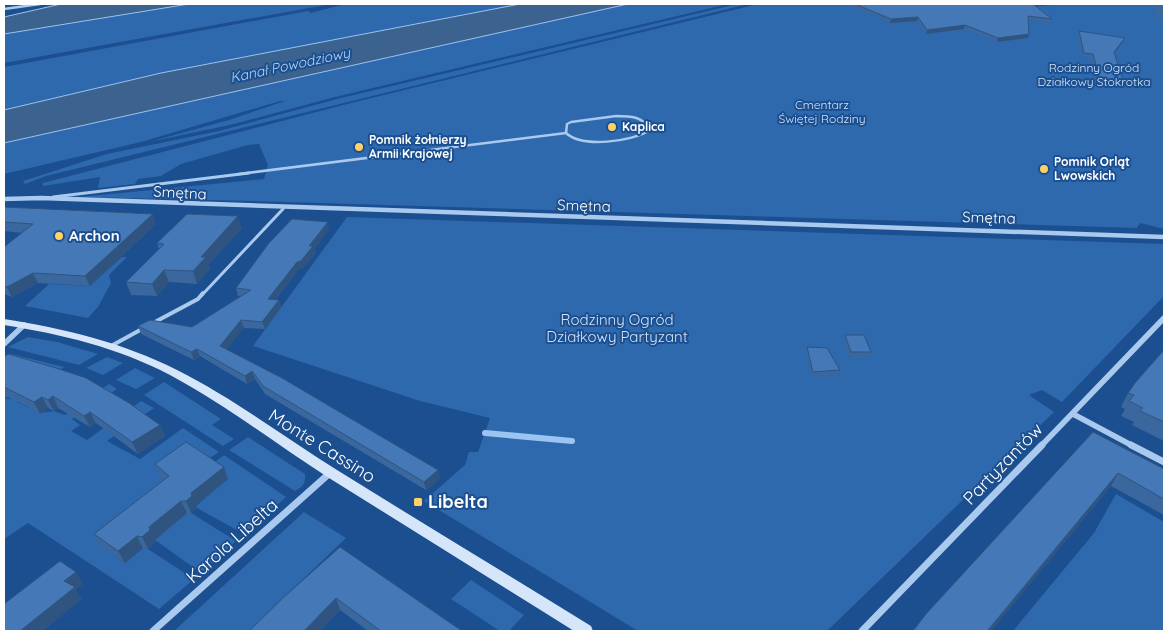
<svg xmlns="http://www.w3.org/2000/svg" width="1168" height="635" viewBox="0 0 1168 635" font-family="Quicksand,sans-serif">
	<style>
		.green { fill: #2e69ad }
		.water { fill: #3c6290; stroke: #9cc4f0 }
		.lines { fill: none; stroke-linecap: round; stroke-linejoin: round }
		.stream { stroke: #9cc4f0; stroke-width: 6 }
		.lane-far2 { stroke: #a9c9ee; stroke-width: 2.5 }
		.lane-far1 { stroke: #a9c9ee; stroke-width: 3 }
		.lane { stroke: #a9c9ee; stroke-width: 4 }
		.street-far3 { stroke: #a9c9ee; stroke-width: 2.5 }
		.street-far2 { stroke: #a9c9ee; stroke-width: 4.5 }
		.street-far1 { stroke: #a9c9ee; stroke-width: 5.5 }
		.street { stroke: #a9c9ee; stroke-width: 7 }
		.secondary { fill: #d6e6fa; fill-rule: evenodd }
		.wall { fill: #3a679d }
		.shaded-wall { fill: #305480 }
		.building { fill: #4478b7; stroke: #305480 }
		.poi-dot { fill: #ffd166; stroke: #1b4f8f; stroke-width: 2 }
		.labels { text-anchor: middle; stroke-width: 4; stroke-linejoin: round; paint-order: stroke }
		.far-park-label { font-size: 12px; fill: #cfe3fa; stroke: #1b4f8f }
		.far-poi-label { font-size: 12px; font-weight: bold; fill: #fff; stroke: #1b4f8f; text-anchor: start }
		.far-water-label { font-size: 14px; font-style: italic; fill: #b5d3f5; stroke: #1b4f8f }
		.street-label { font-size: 15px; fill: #fff; stroke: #1b4f8f }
		.poi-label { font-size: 15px; font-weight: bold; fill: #fff; stroke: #1b4f8f; text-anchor: start }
		.park-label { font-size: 15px; fill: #cfe3fa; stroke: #1b4f8f }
		.near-street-label { font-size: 18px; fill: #fff; stroke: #1b4f8f }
		.near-poi-label { font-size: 18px; font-weight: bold; fill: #fff; stroke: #1b4f8f; text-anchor: start }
	</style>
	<rect width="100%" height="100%" fill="#1b4f8f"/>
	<path class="green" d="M189 4H331L4 63V34Z
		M345 4H520L161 73 4 110V67L308 11 311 13Z
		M628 4H728L335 97 234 124 149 142 229 120 285 101H280L141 142 4 174V143Z
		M737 4H748L46 176 25 184 23 181 107 154 219 131 337 99Z
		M758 4H1164V229L1140 223 1137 228 254 201 80 197 264 179 268 165 259 144 248 145 181 164 161 176 138 179 135 184 98 188 100 177 43 186V183L347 104Z
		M347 217 1164 244V296L1062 402 1042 390 1029 395 1054 412 827 631H638L424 501 465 465 469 452H478L490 418 420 401 253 346Z
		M122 257H127L109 275 111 283 98 307 88 318 25 306 49 284 90 286Z
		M28 337 57 342 98 354 79 365 8 347Z
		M11 354 64 367 17 402 40 413 54 411 65 415 109 384 117 389 72 419 80 425 71 431 87 440 141 401 154 408 107 441 140 459 183 428 219 452 170 484 101 546 125 563 143 548 148 549 194 579 159 609 28 523 4 539V398L9 399 18 393 4 372V356Z
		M107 357 123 363 103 375 86 368Z
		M135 368 155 378 136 389 116 380Z
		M164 382 221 419 212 425 234 439 223 446 144 395Z
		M248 437 305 474C306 483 303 487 295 491L229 450Z
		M224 455 286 497 244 534 197 508V505L228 479 212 464Z
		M1116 494 1164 522V631H1013L1094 533Z
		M304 512 346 538 249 631H174Z
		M187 513H191L236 541 201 573 155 540Z
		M471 580 524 615 509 631H500L451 599Z"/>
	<path class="water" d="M61 4H189L4 34V17Z
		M520 4H628L4 143V110L161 73Z"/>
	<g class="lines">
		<path class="stream" d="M485 433 572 441"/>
		<path class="lane-far2" d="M616 116C630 116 643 116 650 130 632 142 582 148 566 133L567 124 571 122Z
			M239 174 566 133"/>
		<path class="lane-far1" d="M53 197 249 173
			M202 295 283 209"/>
		<path class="lane" d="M153 323 198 299 203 293
			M111 346 142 329"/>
		<path class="street-far3" d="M4 9 40 4"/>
		<path class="street-far2" d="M4 199 41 198 1164 237"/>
		<path class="street-far1" d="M4 344 24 325
			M1073 414 1133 446
			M1041 446 1164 318"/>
		<path class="street" d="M1131 445 1164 462
			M153 631 331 472
			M862 631 1042 445"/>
		<path class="secondary" d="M4 319C63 328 124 343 177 370 233 398 284 437 337 470 422 523 507 574 591 626L593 631H574C492 580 411 529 329 478 276 444 226 405 170 375 119 348 61 334 4 325Z"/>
	</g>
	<path class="wall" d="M846 4H1062L1036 6 1052 19 1051 23 1028 20V38L997 42 964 29 926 34 917 21 890 23Z
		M1157 4H1164V21L1154 14 1158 5Z
		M1079 31 1123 42 1114 53 1124 84 1122 88 1098 85 1091 58 1083 57 1078 35Z
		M4 207 156 224 90 286 38 283 12 297 4 294V247L22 233 4 231Z
		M242 228 208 265 210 269 197 284 169 282 157 296 131 295 126 282 159 249 157 243Z
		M329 229 314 250 315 254 303 268 299 269 276 299 279 300 281 307 265 329 244 328 226 349 438 470 440 478 426 490 265 394 255 379 247 384 200 356 194 360 141 334 138 326 192 327 241 296H238L236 288Z
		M845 335 871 352 870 358H850L844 341Z
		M807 347 840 370 838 375 812 378 806 352Z
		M1164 350V441L1132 425 1134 422 1121 416 1125 409 1121 407 1128 393Z
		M4 357 160 425 165 436 138 454 96 423 90 427 58 408 54 411 48 408 40 414 11 398 4 397Z
		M1093 432 1164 469V515L1111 486 991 631H913Z
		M155 464 224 467 228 479 196 505 197 508 191 513H187L155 540 156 542 148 549 143 548 125 563 100 546 94 534 164 480 160 477Z
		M340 547 462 631H368L340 610 320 631H249Z"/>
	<path class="shaded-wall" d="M1032 4H1062L1031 7Z
		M918 17 917 21 890 23 891 19Z
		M965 25 964 29 926 34 927 30Z
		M1029 34 1028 38 997 42 998 38Z
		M1125 38 1123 42 1112 56 1114 52Z
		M153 214 156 224 90 286 85 276Z
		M238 216 242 228 208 265 210 269 197 284 193 271 201 257Z
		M328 222 329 229 314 250 315 254 303 268 299 269 270 306 268 299Z
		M164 270 169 282 157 296 152 284Z
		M33 273 38 283 12 297 7 287Z
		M279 300 281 307 265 329 262 322Z
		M241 320 244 328 223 354 220 346Z
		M197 349 200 356 194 360 191 352Z
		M252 371 255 379 247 384 245 376Z
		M53 396 58 408 54 411 48 400Z
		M42 397 48 408 40 414 34 402Z
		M90 412 96 423 90 427 84 416Z
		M160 425 165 436 138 454 132 442Z
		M224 467 228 479 196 505 197 508 191 513 186 501 191 493Z
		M438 470 440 478 426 490 424 482Z
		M1118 473 1111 486 991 631H988Z
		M181 501 187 513 155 540 156 542 148 549 142 537 149 527Z
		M137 536 143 548 125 563 118 551Z
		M76 572 83 584 76 590 82 599 43 631H20L64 581Z
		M336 598 340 610 320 631H304Z"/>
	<path class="building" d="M855 4H1033L1052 19 1028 16 1029 34 998 38 965 25 927 30 918 17 891 19Z
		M1079 31 1125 38 1114 52 1124 84 1100 81 1093 54 1084 53Z
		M4 207 153 214 85 276 33 273 7 287 4 286V247L33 224 4 222Z
		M187 214 238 216 201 257H206L193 271 164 270 152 284 126 282 164 244 157 243Z
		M292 219 328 222 309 246H313L301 261 297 262 268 299 279 300 262 322 241 320 220 346 282 378 438 470 424 482 263 386 252 371 245 376 197 349 191 352 138 326 150 320 192 327 251 290 236 288 269 243Z
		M845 335H864L871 352H851Z
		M807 347 827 348 840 370 813 372Z
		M1164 350V422L1140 411 1143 408 1129 401 1134 395 1128 393 1135 383Z
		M8 354 56 368 86 378 129 403 160 425 132 442 90 412 84 416 53 396 48 400 42 397 34 402 4 387V357Z
		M1093 432 1164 469V499L1118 473 988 630 990 631H913L926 614Z
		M186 442 224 467 191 493 192 496 186 501H181L149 527 150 530 142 537 137 536 118 551 94 534 169 476 155 464Z
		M340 547 462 631H381L336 598 304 631H249L284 597Z
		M60 561 76 572 64 581 75 587 20 631H4V604Z"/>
	<g class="poi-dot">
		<circle cx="612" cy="127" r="5"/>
		<circle cx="359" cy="147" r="5"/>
		<circle cx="1044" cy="169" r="5"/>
		<circle cx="59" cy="236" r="5"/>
		<rect x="413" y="497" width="10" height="10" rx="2.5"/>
	</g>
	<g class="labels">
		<g class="far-park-label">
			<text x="1094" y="72">Rodzinny Ogród<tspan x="1094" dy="14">Działkowy Stokrotka</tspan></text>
			<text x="822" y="109">Cmentarz<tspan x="822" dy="14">Świętej Rodziny</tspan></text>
		</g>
		<g class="far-poi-label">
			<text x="622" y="131">Kaplica</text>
			<text x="369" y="144">Pomnik żołnierzy<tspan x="369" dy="14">Armii Krajowej</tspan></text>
			<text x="1054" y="166">Pomnik Orląt<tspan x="1054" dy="14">Lwowskich</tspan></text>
		</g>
		<g class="far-water-label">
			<text transform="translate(290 65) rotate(-12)" y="5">Kanał Powodziowy</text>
		</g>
		<g class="street-label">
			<text transform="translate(180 193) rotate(3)" y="5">Smętna</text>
			<text transform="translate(584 206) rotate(2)" y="5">Smętna</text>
			<text transform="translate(989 218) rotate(2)" y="5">Smętna</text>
		</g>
		<g class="poi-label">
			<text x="69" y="241">Archon</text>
		</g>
		<g class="park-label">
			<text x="617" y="325">Rodzinny Ogród<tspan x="617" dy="17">Działkowy Partyzant</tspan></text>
		</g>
		<g class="near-street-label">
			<text transform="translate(322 446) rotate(32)" y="6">Monte Cassino</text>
			<text transform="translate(1003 464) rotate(-46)" y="6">Partyzantów</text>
			<text transform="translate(232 541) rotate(-42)" y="6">Karola Libelta</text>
		</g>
		<g class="near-poi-label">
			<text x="428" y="508">Libelta</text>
		</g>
	</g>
	<rect width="1168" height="635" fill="none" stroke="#ffffff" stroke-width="10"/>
</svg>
